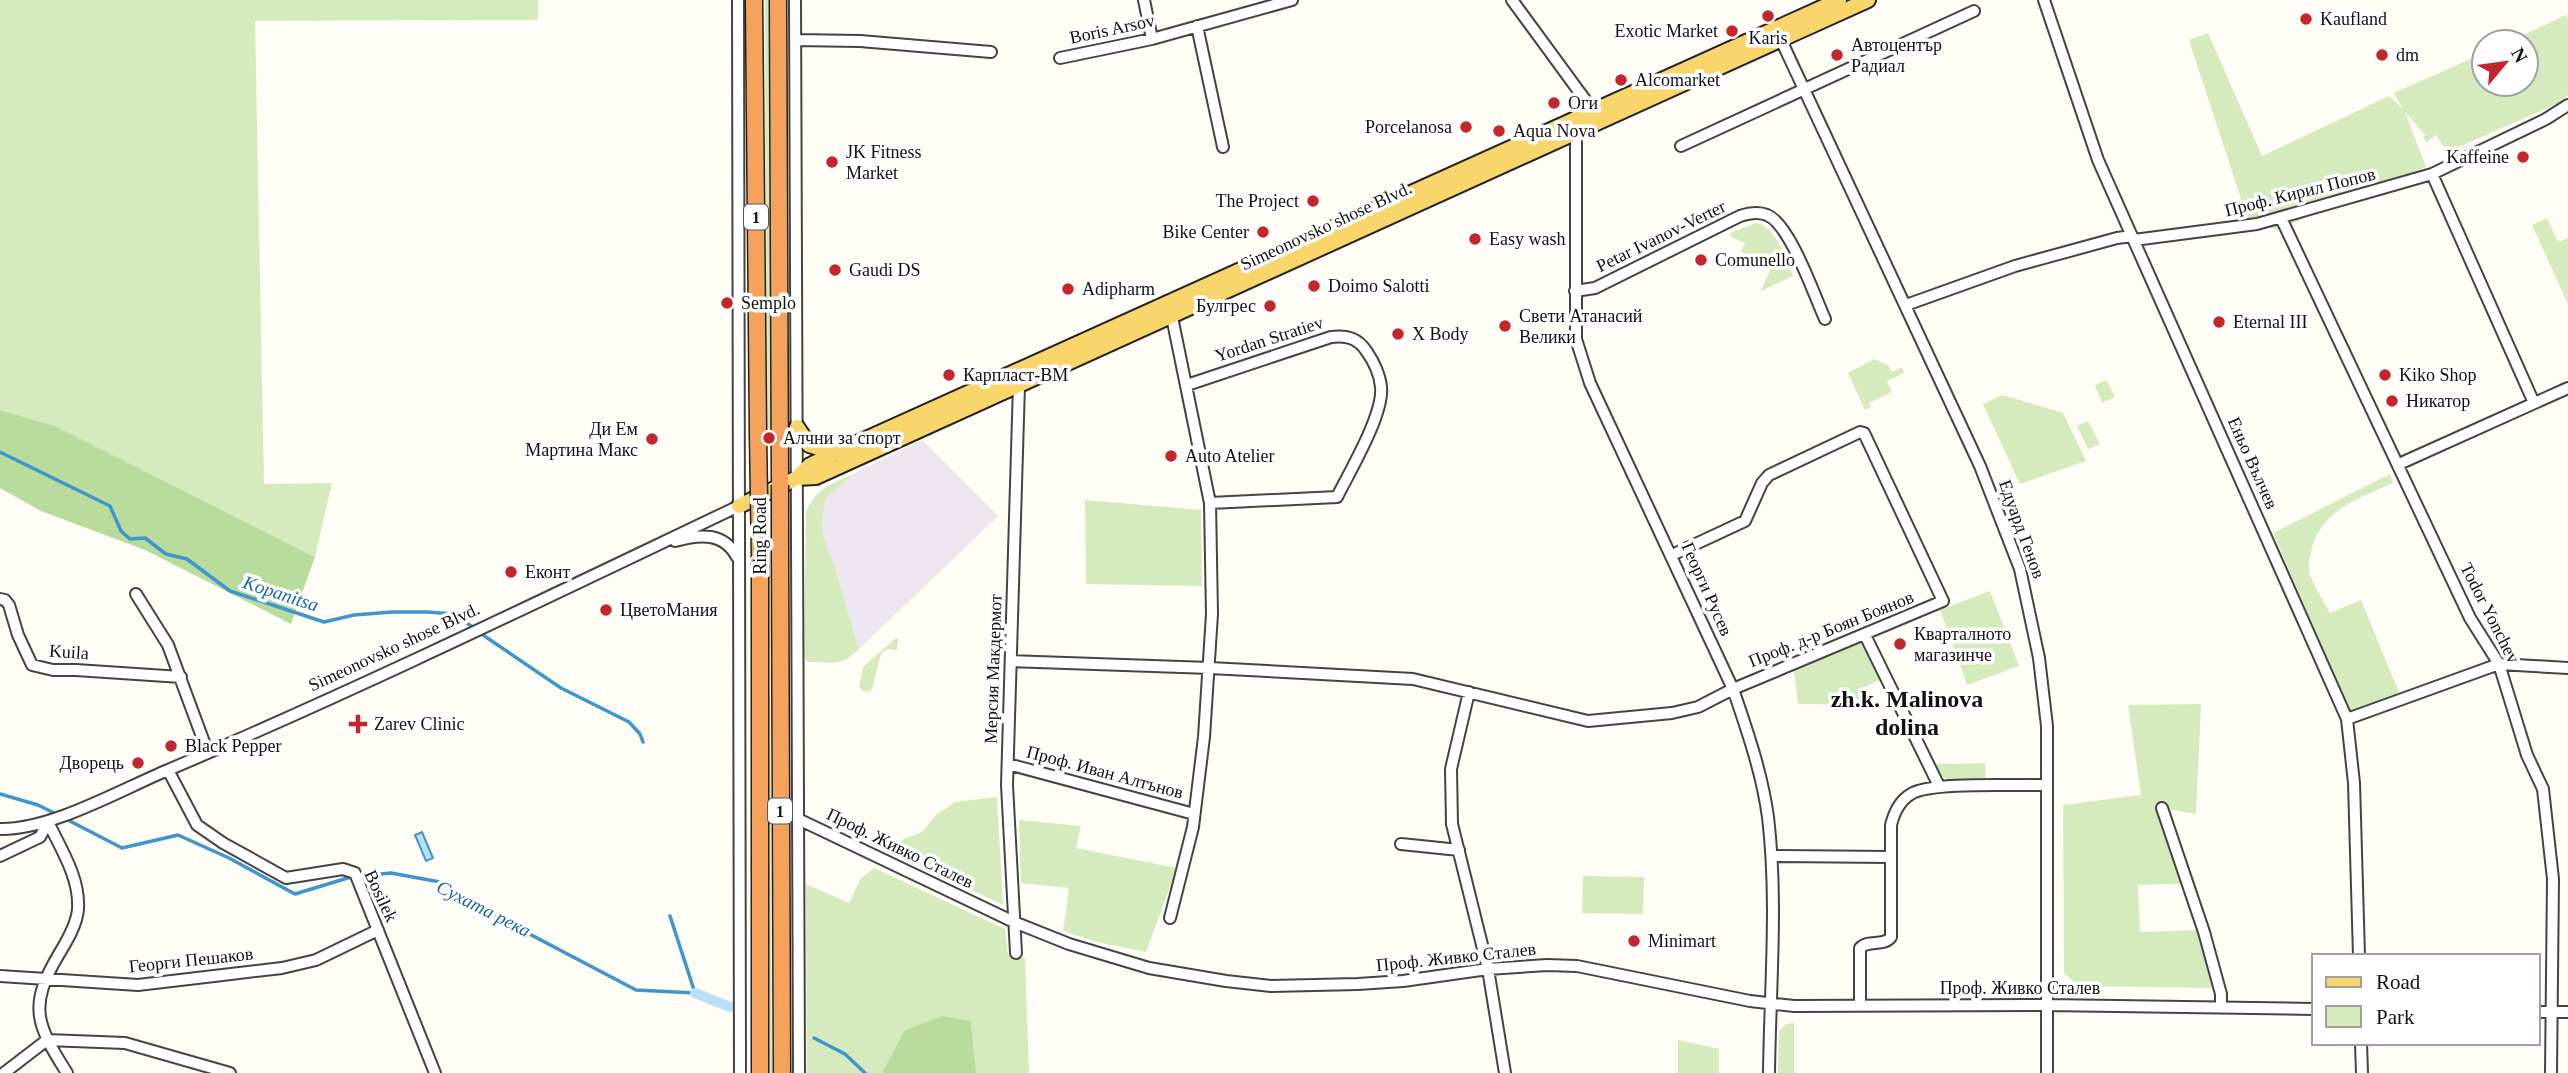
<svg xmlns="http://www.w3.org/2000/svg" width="2568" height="1073" viewBox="0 0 2568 1073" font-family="'Times New Roman',serif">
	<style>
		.industrial { fill: #eee6ef }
		.green { fill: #d5ebbd }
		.forest { fill: #b9dc9c }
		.water { fill: #b9e0f7; stroke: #3f96cf; stroke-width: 2 }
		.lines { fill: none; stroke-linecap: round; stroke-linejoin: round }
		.stream { stroke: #3f96cf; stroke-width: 3.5 }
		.canal { stroke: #b9e0f7; stroke-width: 10 }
		.minor-casing { stroke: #444; stroke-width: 14 }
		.major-casing { stroke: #222; stroke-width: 18 }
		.highway-casing { stroke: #222; stroke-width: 19 }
		.minor { stroke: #fff; stroke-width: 10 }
		.major { stroke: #f9d66b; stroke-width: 14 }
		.highway { stroke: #f5a25d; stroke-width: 16 }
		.highway-bridge-casing { stroke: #222; stroke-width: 19; stroke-linecap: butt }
		.highway-bridge { stroke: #f5a25d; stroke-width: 16 }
		.poi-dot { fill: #c4262e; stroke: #fff; stroke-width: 2.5 }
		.labels { text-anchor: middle; stroke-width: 7; stroke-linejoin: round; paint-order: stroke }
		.shield { fill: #fff; stroke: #585858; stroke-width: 2 }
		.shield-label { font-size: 16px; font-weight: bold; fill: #111 }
		.poi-label { font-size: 18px; fill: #111; stroke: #fff; text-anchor: start }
		.street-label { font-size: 18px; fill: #111; stroke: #fff }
		.water-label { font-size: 19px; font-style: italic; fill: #1768a6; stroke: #fff }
		.district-label { font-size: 24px; font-weight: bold; fill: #111; stroke: #fff }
	</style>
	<rect width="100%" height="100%" fill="#fffdf5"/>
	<path class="industrial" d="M922 440 998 516 859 649 834 564 823 536 822 520 826 498 855 473Z"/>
	<path class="green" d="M0 0H538V20L255 21 264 484 332 483 315 557 55 426 0 410Z
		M765 0H769L771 429H766Z
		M2566 15 2568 18V95L2559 103 2447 152 2436 135 2427 142 2423 138 2425 135 2405 112 2426 167 2277 230 2248 220 2189 40 2208 33 2262 156 2389 96 2403 109 2394 93 2484 53V84H2526V42H2509Z
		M2547 218 2558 242 2568 238V304L2532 225Z
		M1756 223C1777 227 1785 258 1793 276L1761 291 1770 270 1762 266 1763 261 1741 252 1745 243 1731 237 1730 233Z
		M1874 359 1889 366 1892 372 1902 367 1904 373 1887 381 1892 392 1869 403 1871 407 1865 410 1848 373Z
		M2107 380 2115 397 2102 403 2095 385Z
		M2003 395 2063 413 2086 461 2020 484 1983 404Z
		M2088 421 2100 444 2088 449 2077 426Z
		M855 473 826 498 822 520 823 536 834 564 859 649C842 667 831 662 808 662L804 658 806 512C817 487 832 484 855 473Z
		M2390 474 2393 483C2358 499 2318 511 2311 553 2309 559 2308 568 2310 574 2314 587 2323 600 2330 613L2361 600 2400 695 2351 713 2273 533Z
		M1085 500 1201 510 1202 586 1086 584Z
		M770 556 772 1073H768L767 557Z
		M1990 591 2019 666 1967 685 1958 659 1964 656 1962 652 1956 654 1940 610Z
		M896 638H898L897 650 887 649 881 654 872 689 868 692 863 691 859 687 863 667Z
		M1863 641 1881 679 1863 688 1871 705 1798 704 1794 670Z
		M2201 704 2196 814 2162 808 2161 818 2181 884 2138 885 2140 932 2199 930 2212 988 2079 986 2064 973 2063 805 2141 795 2128 705Z
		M1985 763 1986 781C1965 782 1943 789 1936 764Z
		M997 797 1003 905 893 853 902 840 922 832 936 815 955 802Z
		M1019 820 1081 826 1076 848 1177 868 1146 952 1097 942 1063 931 1069 888 1021 883Z
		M874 868 1005 929 1008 954 1025 958 1029 1073H976L971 1022 882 1073H807L806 884 849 903 861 878Z
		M1583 876 1644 877 1643 914 1582 913Z
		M1794 1023V1073H1778L1779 1031 1787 1024Z
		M1678 1040 1719 1049V1073H1678Z"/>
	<path class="forest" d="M0 410 55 426 315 557 291 624 145 550 41 511 0 488Z
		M943 1016 971 1021 976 1073H882L905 1030Z"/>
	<path class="water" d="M422 832 433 858 426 861 415 835Z"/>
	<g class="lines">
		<path class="stream" d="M0 452 110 506 121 531 130 539 145 538 166 554 187 559 230 591 324 622 354 615 392 612H427L454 614 474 628
			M480 633 561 688 629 722 640 734 643 742
			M0 794 38 805 56 814
			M66 819 122 848 178 835 229 858 295 894 351 877 391 873 440 882 499 918 636 990 695 993 670 916
			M814 1038 845 1054 865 1073"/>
		<path class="canal" d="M695 993 730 1007"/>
		<defs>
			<path id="minor" d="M738 0 740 1073
				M795 0 799 1073
				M1144 0 1152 39
				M1512 0 1597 116
				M2044 0 2098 160 2347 719 2354 783 2359 956
				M1197 26 1223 147
				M795 40 860 41 991 52
				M1781 40 1980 466 2020 569 2039 658 2047 726V1073
				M1060 58 1152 39 1292 0
				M1576 128V339L1590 383 1733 689C1747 730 1762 773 1768 817 1778 901 1770 988 1769 1073
				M1681 146 1974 11
				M2432 174 2534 403
				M2281 218 2470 618 2499 664 2527 755 2543 789 2553 879 2551 1073
				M2134 240 2257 224 2432 174 2546 119 2568 105
				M1575 291 1595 288 1740 216C1749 213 1758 211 1767 215 1790 224 1814 295 1825 319
				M1906 305 2015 266 2117 238 2132 236
				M1187 385 1331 337C1347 335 1358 338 1367 352 1374 362 1380 376 1381 387 1384 414 1350 471 1337 497L1210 503
				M2399 464 2568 388
				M675 541C700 534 724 532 737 557
				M136 594 168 645 208 753
				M0 599 5 600 9 605 18 635 32 665 53 670H76L181 677
				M1865 635 1939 786
				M1011 661 1210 668 1413 679 1588 721 1672 713 1698 707 1733 689 1943 601 1864 433 1860 432 1769 475 1762 483 1745 521 1672 555
				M1469 692 1451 769 1452 824 1488 969 1505 1073
				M2347 719 2499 664 2568 668
				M1008 764 1194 814
				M168 770 197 825 223 843 286 878 343 869 355 873 435 1073
				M2162 808 2204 932 2221 994V1007
				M798 819 1014 922 1069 944 1149 968 1226 981 1271 986 1358 984 1403 981 1488 969 1547 965 1577 966 1750 1001 1794 1006 2047 1005 2314 1009
				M48 822C61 849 80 878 78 909 77 924 67 941 59 954 28 1006 36 1024 67 1073
				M0 829C51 830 120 790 168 770 361 688 550 596 739 506
				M1401 844 1459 850
				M0 856 40 837 48 822
				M1772 856 1891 857
				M1170 918 1193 827 1204 737 1212 614 1210 503 1172 317
				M1016 953 1007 785 1019 385
				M0 976 138 985 214 976 282 968 316 960 378 930
				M1860 1006V948C1868 939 1884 947 1891 937V825C1894 813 1899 801 1911 794 1930 781 2020 786 2047 785
				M2538 1012H2568
				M2361 1043 2362 1073
				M4 1073 47 1040 125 1043 230 1073"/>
			<path id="major" d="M797 427 809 445 835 453
				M797 478 816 477C1168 320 1517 158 1868 0
				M739 506 797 478 810 465 835 453 1839 0"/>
			<path id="highway" d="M754 0 758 434
				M778 0 780 485
				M780 549 782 1073
				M760 558V1073"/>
		</defs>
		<use href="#minor" class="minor-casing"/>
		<use href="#major" class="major-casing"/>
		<use href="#highway" class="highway-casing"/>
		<use href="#minor" class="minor"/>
		<use href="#major" class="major"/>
		<use href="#highway" class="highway"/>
		<defs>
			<path id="highway-bridge" d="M758 434 760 558
				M780 485V549"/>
		</defs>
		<use href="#highway-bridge" class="highway-bridge-casing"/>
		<use href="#highway-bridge" class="highway-bridge"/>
	</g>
	<g class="poi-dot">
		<circle cx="1768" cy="16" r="7"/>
		<circle cx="2306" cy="19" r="7"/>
		<circle cx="1732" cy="31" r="7"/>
		<circle cx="1837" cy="55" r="7"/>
		<circle cx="2382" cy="55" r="7"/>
		<circle cx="1621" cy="80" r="7"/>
		<circle cx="1554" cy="103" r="7"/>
		<circle cx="1466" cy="127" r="7"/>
		<circle cx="1499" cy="131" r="7"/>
		<circle cx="2523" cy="157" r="7"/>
		<circle cx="832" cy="162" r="7"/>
		<circle cx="1313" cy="201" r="7"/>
		<circle cx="1263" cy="232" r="7"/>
		<circle cx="1475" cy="239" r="7"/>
		<circle cx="1701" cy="260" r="7"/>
		<circle cx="835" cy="270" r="7"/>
		<circle cx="1314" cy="286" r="7"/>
		<circle cx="1068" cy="289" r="7"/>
		<circle cx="727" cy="303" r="7"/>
		<circle cx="1270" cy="306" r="7"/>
		<circle cx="2219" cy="322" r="7"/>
		<circle cx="1505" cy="326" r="7"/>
		<circle cx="1398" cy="334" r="7"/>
		<circle cx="949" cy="375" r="7"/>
		<circle cx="2385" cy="375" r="7"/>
		<circle cx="2392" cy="401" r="7"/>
		<circle cx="769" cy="438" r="7"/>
		<circle cx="652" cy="439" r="7"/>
		<circle cx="1171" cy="456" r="7"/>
		<circle cx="511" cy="572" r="7"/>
		<circle cx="606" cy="610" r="7"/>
		<circle cx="1900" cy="644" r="7"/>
		<path d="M354.5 713.5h7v7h7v7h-7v7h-7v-7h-7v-7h7z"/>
		<circle cx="171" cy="746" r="7"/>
		<circle cx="138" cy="763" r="7"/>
		<circle cx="1634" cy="941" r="7"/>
	</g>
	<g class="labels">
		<g class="shield">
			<rect x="744" y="204.5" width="24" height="25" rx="5"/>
			<rect x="768" y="798.5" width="24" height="25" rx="5"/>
		</g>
		<g class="shield-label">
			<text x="756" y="223">1</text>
			<text x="780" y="817">1</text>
		</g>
		<g class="poi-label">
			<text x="2320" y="25">Kaufland</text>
			<text x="1718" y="37" text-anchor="end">Exotic Market</text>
			<text x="1768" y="44" text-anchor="middle">Karis</text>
			<text x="1851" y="51">Автоцентър<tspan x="1851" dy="21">Радиал</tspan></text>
			<text x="2396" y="61">dm</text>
			<text x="1635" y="86">Alcomarket</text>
			<text x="1568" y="109">Оги</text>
			<text x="1452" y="133" text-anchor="end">Porcelanosa</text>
			<text x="1513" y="137">Aqua Nova</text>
			<text x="846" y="158">JK Fitness<tspan x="846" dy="21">Market</tspan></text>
			<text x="2509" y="163" text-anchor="end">Kaffeine</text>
			<text x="1299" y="207" text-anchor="end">The Project</text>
			<text x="1249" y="238" text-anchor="end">Bike Center</text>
			<text x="1489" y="245">Easy wash</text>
			<text x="1715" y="266">Comunello</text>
			<text x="849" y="276">Gaudi DS</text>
			<text x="1328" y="292">Doimo Salotti</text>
			<text x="1082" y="295">Adipharm</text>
			<text x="741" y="309">Semplo</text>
			<text x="1256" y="312" text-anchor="end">Булгрес</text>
			<text x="1519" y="322">Свети Атанасий<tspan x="1519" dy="21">Велики</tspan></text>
			<text x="2233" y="328">Eternal III</text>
			<text x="1412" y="340">X Body</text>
			<text x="963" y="381">Карпласт-ВМ</text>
			<text x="2399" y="381">Kiko Shop</text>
			<text x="2406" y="407">Никатор</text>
			<text x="638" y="435" text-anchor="end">Ди Ем<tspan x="638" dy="21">Мартина Макс</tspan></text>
			<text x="783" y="444">Алчни за спорт</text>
			<text x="1185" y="462">Auto Atelier</text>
			<text x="525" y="578">Еконт</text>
			<text x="620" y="616">ЦветоМания</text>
			<text x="1914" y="640">Кварталното<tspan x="1914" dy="21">магазинче</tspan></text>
			<text x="374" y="730">Zarev Clinic</text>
			<text x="185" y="752">Black Pepper</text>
			<text x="124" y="769" text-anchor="end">Дворець</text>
			<text x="1648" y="947">Minimart</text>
		</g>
		<g class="street-label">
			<text transform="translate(1112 29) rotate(-12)" y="6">Boris Arsov</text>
			<text transform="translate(2300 192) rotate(-14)" y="6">Проф. Кирил Попов</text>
			<text transform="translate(1326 226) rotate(-25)" y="6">Simeonovsko shose Blvd.</text>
			<text transform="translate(1661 236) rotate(-26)" y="6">Petar Ivanov-Verter</text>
			<text transform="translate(1269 339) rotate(-18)" y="6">Yordan Stratiev</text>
			<text transform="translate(2253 463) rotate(66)" y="6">Еньо Вълчев</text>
			<text transform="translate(2022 529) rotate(70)" y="6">Едуард Генов</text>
			<text transform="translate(760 536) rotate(-90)" y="6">Ring Road</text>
			<text transform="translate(1707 589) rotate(66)" y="6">Георги Русев</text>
			<text transform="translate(2490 613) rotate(63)" y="6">Todor Yonchev</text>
			<text transform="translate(1831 629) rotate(-22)" y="6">Проф. д-р Боян Боянов</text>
			<text transform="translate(394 647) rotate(-25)" y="6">Simeonovsko shose Blvd.</text>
			<text transform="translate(69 652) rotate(4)" y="6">Kuila</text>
			<text transform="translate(993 669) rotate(-88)" y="6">Мерсия Макдермот</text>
			<text transform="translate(1105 772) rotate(15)" y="6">Проф. Иван Алтънов</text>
			<text transform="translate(900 848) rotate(26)" y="6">Проф. Живко Сталев</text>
			<text transform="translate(381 896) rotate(65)" y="6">Bosilek</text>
			<text transform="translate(1456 957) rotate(-6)" y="6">Проф. Живко Сталев</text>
			<text transform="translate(191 960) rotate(-6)" y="6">Георги Пешаков</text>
			<text x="2020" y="994">Проф. Живко Сталев</text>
		</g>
		<g class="water-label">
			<text transform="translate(281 593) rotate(18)" y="7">Kopanitsa</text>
			<text transform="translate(484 908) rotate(27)" y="7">Сухата река</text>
		</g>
		<g class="district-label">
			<text x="1907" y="707">zh.k. Malinova<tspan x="1907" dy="28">dolina</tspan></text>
		</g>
	</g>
	<rect x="2312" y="954" width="228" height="91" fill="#ffffff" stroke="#a0a0a0" stroke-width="2"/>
	<rect x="2326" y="977" width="35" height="10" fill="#f9d66b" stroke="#a0a0a0" stroke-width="2"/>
	<text x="2376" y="989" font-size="21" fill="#111111">Road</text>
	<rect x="2326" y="1006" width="35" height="21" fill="#d5ebbd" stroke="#a0a0a0" stroke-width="2"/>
	<text x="2376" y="1024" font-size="21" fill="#111111">Park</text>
	<g transform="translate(2505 63) rotate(61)"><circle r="33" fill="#ffffff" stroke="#a0a0a0" stroke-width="2"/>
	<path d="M0-5L12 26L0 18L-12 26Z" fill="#c4262e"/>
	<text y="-10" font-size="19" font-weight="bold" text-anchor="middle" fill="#111111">N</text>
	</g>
</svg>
